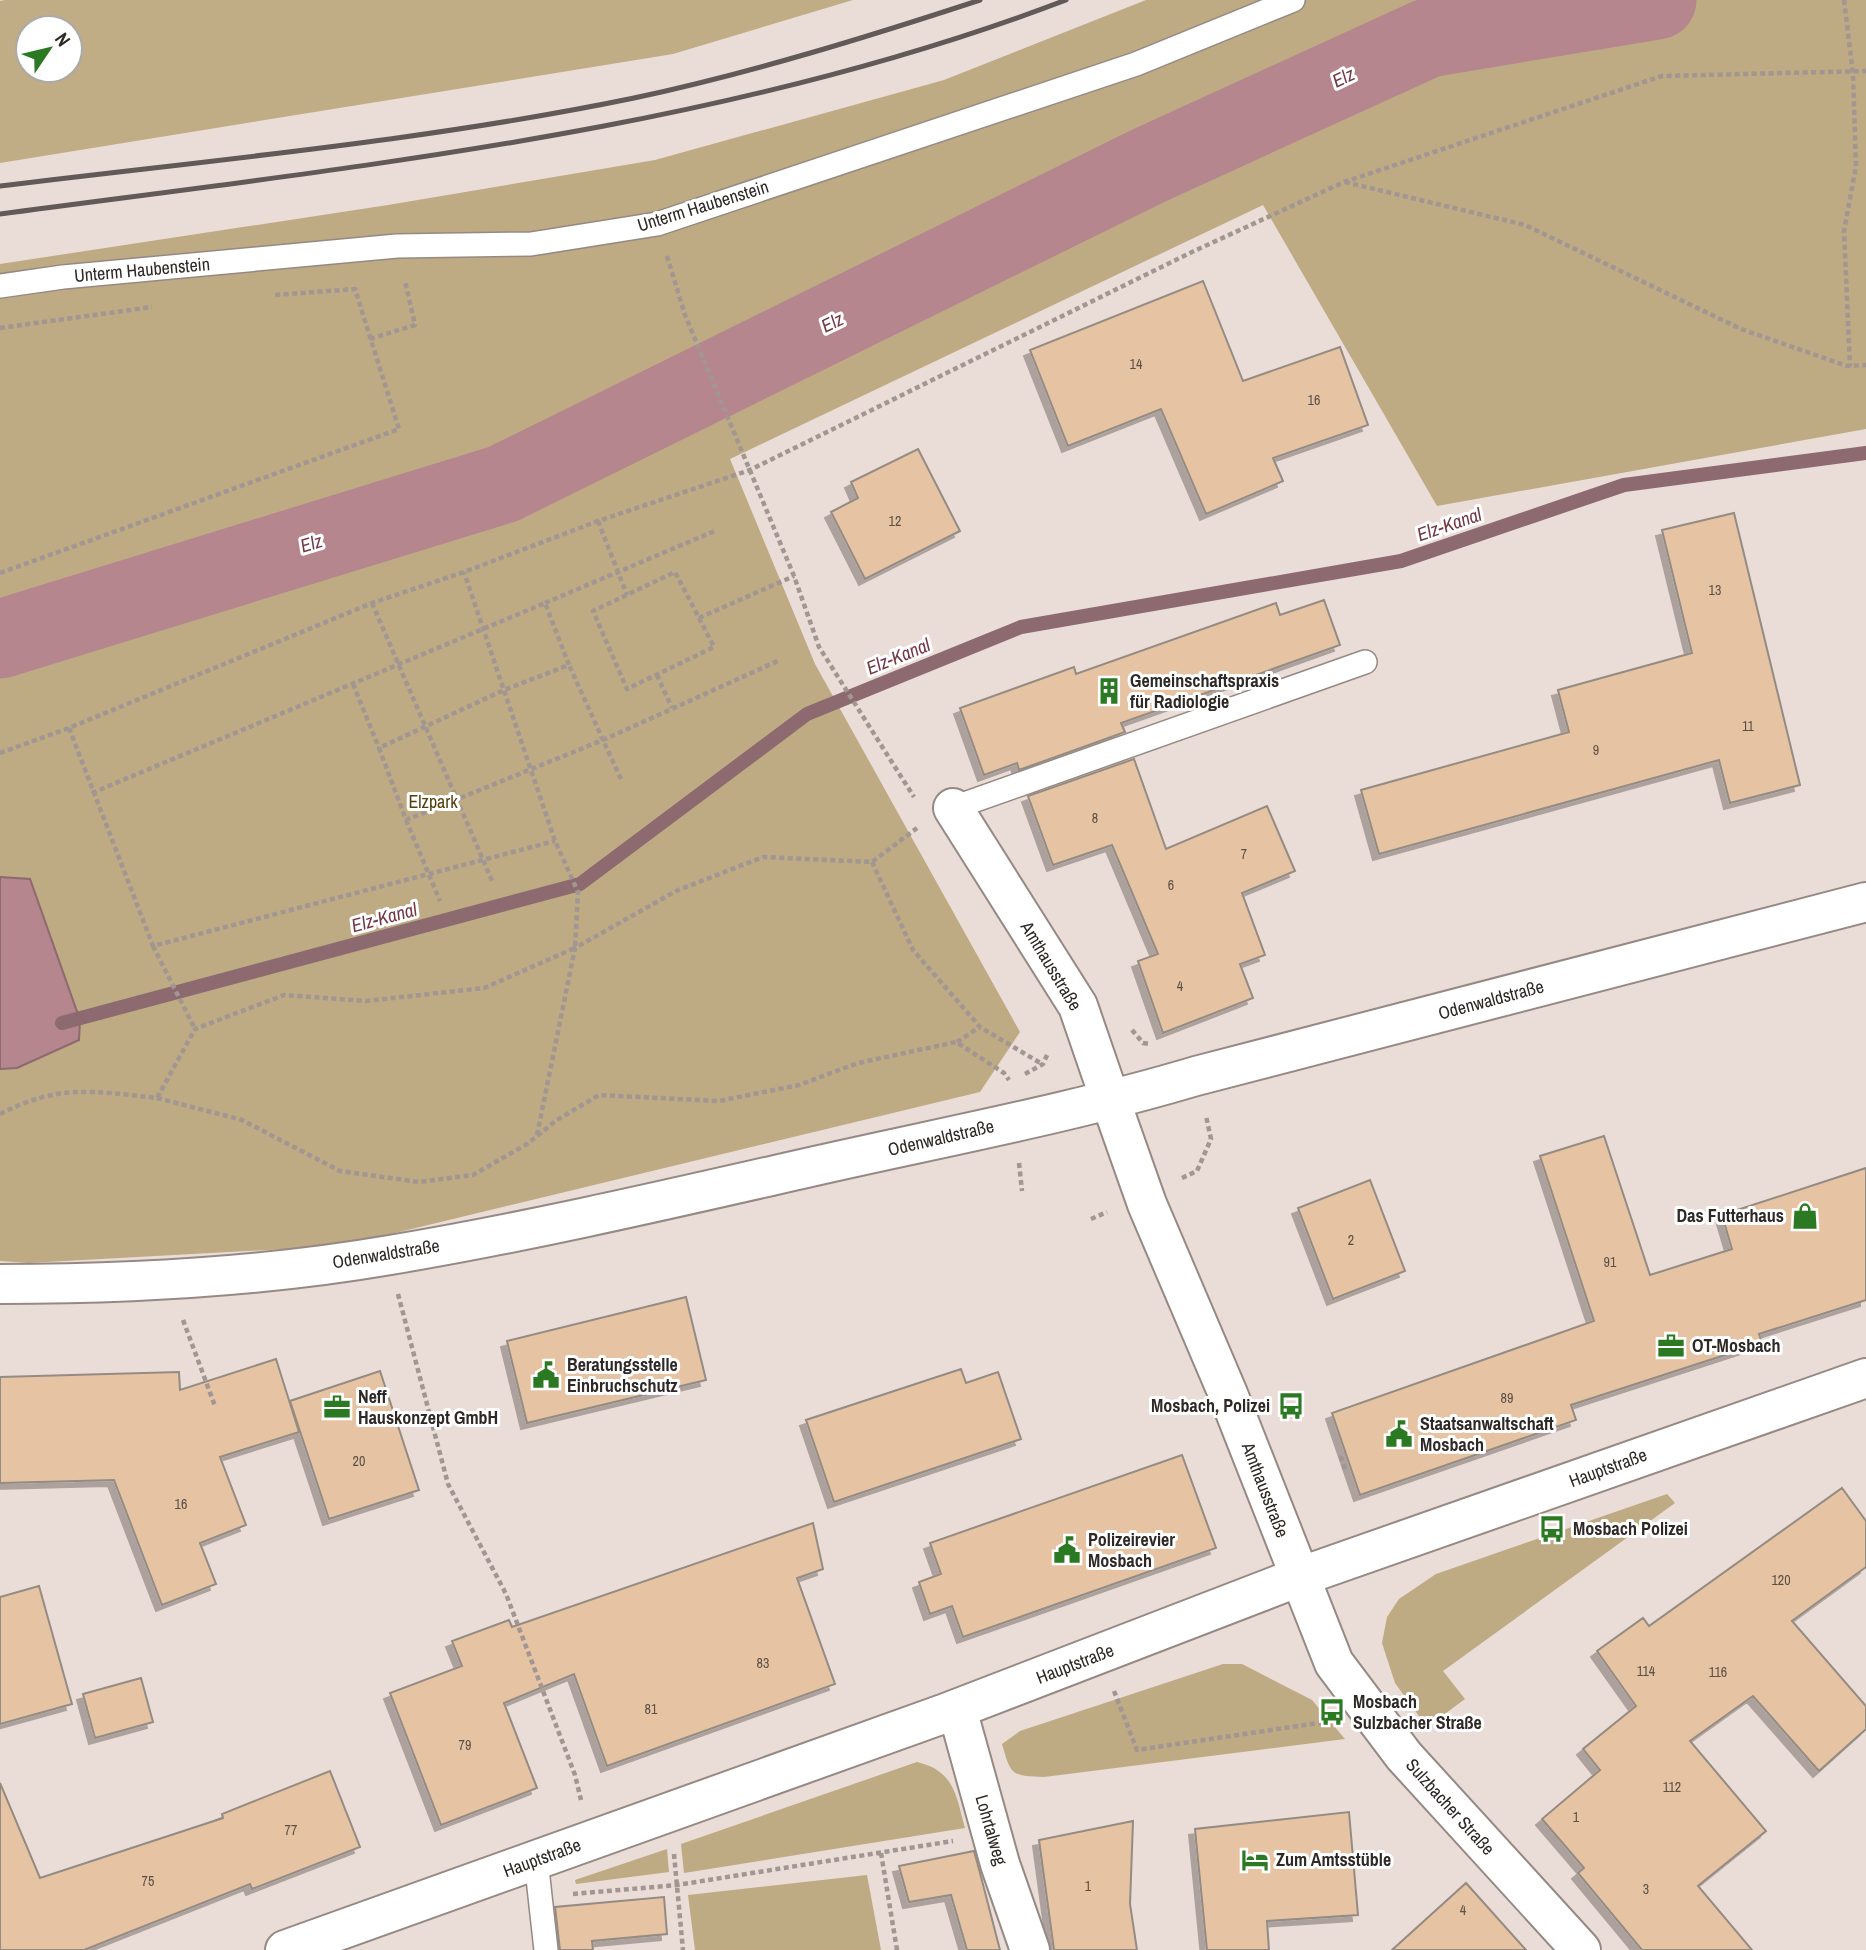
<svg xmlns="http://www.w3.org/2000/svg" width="1866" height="1950" viewBox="0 0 1866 1950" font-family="'Archivo Narrow',sans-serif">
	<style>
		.green { fill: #beaa83 }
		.forest { fill: #c0ac85; fill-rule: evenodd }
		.water { fill: #b5868e; stroke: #8c6a6f; stroke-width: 2 }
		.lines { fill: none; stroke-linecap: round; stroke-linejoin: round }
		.stream { stroke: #8c6a6f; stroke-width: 14 }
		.river { stroke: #b5868e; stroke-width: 79 }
		.building { fill: #e6c4a3; stroke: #948b82; stroke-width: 2; filter: url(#shadow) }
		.service-casing { stroke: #968983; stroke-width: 26 }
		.minor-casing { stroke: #968983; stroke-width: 42 }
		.tertiary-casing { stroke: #968983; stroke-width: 42 }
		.secondary-casing { stroke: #968983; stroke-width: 42 }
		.primary-casing { stroke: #968983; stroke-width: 42 }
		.path { stroke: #a19691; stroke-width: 4.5; stroke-dasharray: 5 3.5; stroke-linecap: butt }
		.service { stroke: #fff; stroke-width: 23 }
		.minor { stroke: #fff; stroke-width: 38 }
		.tertiary { stroke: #fff; stroke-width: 38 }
		.secondary { stroke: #fff; stroke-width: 38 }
		.primary { stroke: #fff; stroke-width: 38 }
		.rail { stroke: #615a56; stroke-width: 5 }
		.labels { text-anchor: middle; stroke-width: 6; stroke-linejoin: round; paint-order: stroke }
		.number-label { font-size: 14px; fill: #5c5045 }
		.street-label { font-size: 18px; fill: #2e2926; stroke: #fff }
		.poi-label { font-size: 18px; font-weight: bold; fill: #2e2926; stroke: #fff; text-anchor: start }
		.park-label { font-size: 18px; fill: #543e0b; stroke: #fff }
		.water-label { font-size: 19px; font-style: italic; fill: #753745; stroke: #fff }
	</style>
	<defs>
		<filter id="shadow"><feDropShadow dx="-6" dy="6" stdDeviation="0" flood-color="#0004"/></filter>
	</defs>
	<rect width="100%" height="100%" fill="#eadcd6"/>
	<path class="green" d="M1146 0H1866V429L1437 506 1263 205 730 459 815 664 1020 1032 980 1092 341 1246 28 1263 0 1261V1069L17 1068 30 880 0 877V264L388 205 655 160 944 80Z
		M1667 1494 1675 1503 1443 1671 1465 1699 1427 1727 1395 1683 1382 1643 1387 1617 1399 1599 1436 1574Z
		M1223 1664H1242L1312 1700 1345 1739 1044 1777C1011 1776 1011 1775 1002 1744L1020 1731Z
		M917 1762C955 1771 956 1796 965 1828L684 1873 681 1844Z
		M667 1849 669 1872 576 1884 575 1880Z
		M867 1875 881 1950H695L688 1895Z"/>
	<path class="forest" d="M5 0H853L673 54 0 163V1ZM28 28H70V70H28Z"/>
	<path class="water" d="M0 877 30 879 80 1020 79 1040 17 1068 0 1069Z"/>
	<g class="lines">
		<path class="stream" d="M62 1023 580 884 807 714 1021 627 1401 561 1624 485 1866 453"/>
		<path class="river" d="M0 639 503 484 1150 165 1428 38 1657 0"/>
	</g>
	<path class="building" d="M1203 281 1243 381 1340 347 1368 425 1273 458 1283 481 1206 514 1161 409 1068 446 1030 350Z
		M918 449 960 531 865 579 831 512 858 498 851 482Z
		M1734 513 1800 785 1730 803 1719 760 1379 854 1361 790 1569 732 1558 690 1692 653 1662 530Z
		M1324 600 1340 645 1121 723 1125 732 1019 770 1017 763 984 775 960 708 1074 667 1076 674 1276 603 1280 615Z
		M1134 759 1166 849 1267 806 1295 871 1242 893 1265 955 1240 964 1253 998 1163 1033 1138 961 1158 954 1112 845 1053 865 1028 796Z
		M1604 1136 1650 1275 1732 1249 1722 1215 1866 1168V1300L1759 1334 1762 1343 1571 1405 1576 1420 1360 1495 1332 1413 1594 1321 1540 1156Z
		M1370 1180 1405 1271 1333 1299 1298 1208Z
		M686 1297 706 1380 527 1423 507 1341Z
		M276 1359 299 1432 220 1457 246 1525 200 1543 216 1584 162 1605 114 1480 0 1483V1377L179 1372 180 1390Z
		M961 1369 966 1383 998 1372 1021 1439 834 1502 806 1420Z
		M380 1371 419 1490 329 1519 290 1401Z
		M1182 1455 1216 1548 963 1637 952 1606 930 1614 919 1582 941 1574 930 1543Z
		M1842 1488 1866 1521V1567L1792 1621 1866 1706V1729L1819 1771 1753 1696 1690 1741 1766 1831 1698 1886 1752 1950H1642L1578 1873 1584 1868 1542 1819 1600 1770 1583 1749 1636 1706 1597 1651 1643 1618 1649 1626Z
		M813 1523 823 1569 797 1578 835 1684 607 1766 574 1674 504 1703 537 1788 441 1825 390 1693 462 1666 452 1641 509 1620 512 1627Z
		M39 1586 72 1704 0 1724V1597Z
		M141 1678 153 1722 95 1738 83 1694Z
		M330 1771 360 1847 252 1889 250 1884 84 1950H0V1783L40 1878 223 1818 222 1814Z
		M1349 1812 1358 1915 1267 1921 1269 1950H1207L1195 1829Z
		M1133 1821 1130 1904 1137 1950H1054L1039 1840Z
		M974 1851 980 1873 1000 1950H967L951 1895 909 1902 899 1866Z
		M1466 1883 1526 1950H1392Z
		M664 1897 667 1934 592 1941 593 1950H560L555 1907Z"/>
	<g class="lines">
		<defs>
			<path id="service" d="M0 286 63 277 397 246 531 244 657 224 1136 64 1293 0
				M953 808 1365 662
				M536 1860 546 1950"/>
			<path id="minor" d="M953 808 1078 1006 1111 1102
				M957 1709 1000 1864 1030 1950"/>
			<path id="tertiary" d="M285 1950 943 1714 1299 1577 1866 1378"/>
			<path id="secondary" d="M1111 1102 1147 1204 1228 1394 1334 1663 1404 1756 1581 1950"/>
			<path id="primary" d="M0 1284C130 1284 262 1277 390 1255 533 1231 674 1198 815 1166 943 1137 1072 1113 1196 1076L1866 902"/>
		</defs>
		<use href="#service" class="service-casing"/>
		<use href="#minor" class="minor-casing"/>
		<use href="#tertiary" class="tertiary-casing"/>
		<use href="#secondary" class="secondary-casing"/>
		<use href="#primary" class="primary-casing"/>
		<path class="path" d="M1844 0 1853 74 1856 166 1844 231 1850 366
			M1345 182 1525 225 1741 329 1847 366 1866 365
			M667 256 685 315 794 576 819 647 914 797
			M0 328 152 307
			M370 339 415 325 405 281
			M598 521 627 595
			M0 573 399 429 355 289 275 295
			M372 603 493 883
			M545 603 717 530
			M699 618 714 647 627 689 593 611 675 572 699 618 794 576
			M657 675 672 708
			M353 684 379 748
			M69 728 153 946 555 841
			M0 753 69 728 372 603 464 572 598 521 750 470 1192 252 1344 182 1662 76 1866 71
			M621 779 603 740 780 660
			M92 793 545 603 569 665 504 690 379 748 406 820 603 740 569 665
			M406 820 440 901
			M872 862 913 950 980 1027 1042 1064
			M153 946 195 1029
			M1132 1030 1143 1043 1149 1044
			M957 1042 980 1027
			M1025 1074 1043 1064 1048 1053
			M157 1098 242 1120 340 1171 419 1182 473 1175 527 1144 557 1120 599 1095 719 1101 799 1085 858 1063 956 1042 1004 1073 1009 1080
			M0 1114C58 1084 94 1091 157 1098L195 1029 284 995 366 1001 484 988 575 948 578 892 555 841 464 572
			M537 1135 575 948 676 891 763 857 872 862 917 828
			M1019 1163 1022 1191
			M1182 1178 1197 1171 1211 1139 1206 1116
			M1091 1219 1107 1212
			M398 1294 448 1484 506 1594 575 1775 581 1800
			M183 1320 215 1406
			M1345 1469 1341 1457 1346 1455
			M1114 1691 1137 1750 1325 1722
			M881 1853 897 1950
			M674 1854 683 1950
			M573 1894 677 1885 953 1841"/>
		<use href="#service" class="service"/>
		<use href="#minor" class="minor"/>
		<use href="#tertiary" class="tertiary"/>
		<use href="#secondary" class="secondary"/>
		<use href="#primary" class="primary"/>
		<path class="rail" d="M0 186C211 160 426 141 634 98 751 73 867 37 980 0
			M0 214C359 166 725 130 1066 0"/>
	</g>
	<defs>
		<symbol id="building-bare" viewBox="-9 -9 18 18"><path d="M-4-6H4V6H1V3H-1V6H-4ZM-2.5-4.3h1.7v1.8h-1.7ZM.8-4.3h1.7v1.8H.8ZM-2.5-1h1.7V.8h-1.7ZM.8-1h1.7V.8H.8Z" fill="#2b7922" stroke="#fff" stroke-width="2.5" paint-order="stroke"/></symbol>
		<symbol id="shop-bare" viewBox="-9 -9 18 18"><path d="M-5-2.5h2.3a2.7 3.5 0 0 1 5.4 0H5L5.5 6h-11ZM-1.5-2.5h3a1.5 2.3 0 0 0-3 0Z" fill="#2b7922" stroke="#fff" stroke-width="2.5" paint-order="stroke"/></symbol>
		<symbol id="office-bare" viewBox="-9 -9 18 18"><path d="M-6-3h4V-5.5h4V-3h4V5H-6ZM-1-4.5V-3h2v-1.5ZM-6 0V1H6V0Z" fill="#2b7922" stroke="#fff" stroke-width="2.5" paint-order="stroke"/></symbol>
		<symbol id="civic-bare" viewBox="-9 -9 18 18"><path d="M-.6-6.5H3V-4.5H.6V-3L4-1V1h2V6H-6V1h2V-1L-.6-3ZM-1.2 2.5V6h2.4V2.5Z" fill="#2b7922" stroke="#fff" stroke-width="2.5" paint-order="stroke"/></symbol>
		<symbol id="bus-bare" viewBox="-9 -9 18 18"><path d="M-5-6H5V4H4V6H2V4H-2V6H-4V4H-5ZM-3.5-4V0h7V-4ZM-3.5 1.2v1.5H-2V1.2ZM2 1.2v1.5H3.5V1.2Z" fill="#2b7922" stroke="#fff" stroke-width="2.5" paint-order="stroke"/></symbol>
		<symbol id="hotel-bare" viewBox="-9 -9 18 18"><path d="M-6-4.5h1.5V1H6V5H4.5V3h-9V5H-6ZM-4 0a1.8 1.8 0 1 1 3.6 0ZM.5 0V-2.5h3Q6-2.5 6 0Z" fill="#2b7922" stroke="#fff" stroke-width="2.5" paint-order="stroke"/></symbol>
	</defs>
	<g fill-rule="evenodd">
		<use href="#building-bare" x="1090" y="672" width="38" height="38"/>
		<use href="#shop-bare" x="1786" y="1197" width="38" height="38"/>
		<use href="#office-bare" x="1652" y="1327" width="38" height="38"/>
		<use href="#civic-bare" x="527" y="1356" width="38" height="38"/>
		<use href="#bus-bare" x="1272" y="1387" width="38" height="38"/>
		<use href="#office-bare" x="318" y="1388" width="38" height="38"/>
		<use href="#civic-bare" x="1380" y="1415" width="38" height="38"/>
		<use href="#bus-bare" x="1533" y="1510" width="38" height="38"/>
		<use href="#civic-bare" x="1048" y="1531" width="38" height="38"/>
		<use href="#bus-bare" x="1313" y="1693" width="38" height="38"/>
		<use href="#hotel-bare" x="1236" y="1841" width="38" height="38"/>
	</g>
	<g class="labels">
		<g class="number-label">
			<text x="1136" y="369">14</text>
			<text x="1314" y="405">16</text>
			<text x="895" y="526">12</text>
			<text x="1715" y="595">13</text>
			<text x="1748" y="731">11</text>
			<text x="1596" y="755">9</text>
			<text x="1095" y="823">8</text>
			<text x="1244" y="859">7</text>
			<text x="1171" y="890">6</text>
			<text x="1180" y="991">4</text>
			<text x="1351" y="1245">2</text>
			<text x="1610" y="1267">91</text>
			<text x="1507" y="1403">89</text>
			<text x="359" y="1466">20</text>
			<text x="181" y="1509">16</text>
			<text x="1781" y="1585">120</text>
			<text x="763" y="1668">83</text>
			<text x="1646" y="1676">114</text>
			<text x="1718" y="1677">116</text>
			<text x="651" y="1714">81</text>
			<text x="465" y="1750">79</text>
			<text x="1672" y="1792">112</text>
			<text x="1576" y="1822">1</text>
			<text x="291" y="1835">77</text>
			<text x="148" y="1886">75</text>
			<text x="1088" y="1891">1</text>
			<text x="1646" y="1894">3</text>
			<text x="1463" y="1915">4</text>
		</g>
		<g class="street-label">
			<text transform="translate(703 206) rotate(-17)" y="6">Unterm Haubenstein</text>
			<text transform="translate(142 270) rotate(-5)" y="6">Unterm Haubenstein</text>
			<text transform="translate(1051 966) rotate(59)" y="6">Amthausstraße</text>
			<text transform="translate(1491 1000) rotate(-15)" y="6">Odenwaldstraße</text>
			<text transform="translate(941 1138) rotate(-13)" y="6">Odenwaldstraße</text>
			<text transform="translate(386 1254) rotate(-9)" y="6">Odenwaldstraße</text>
			<text transform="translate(1608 1468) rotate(-20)" y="6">Hauptstraße</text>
			<text transform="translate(1265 1490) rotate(69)" y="6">Amthausstraße</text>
			<text transform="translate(1075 1664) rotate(-21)" y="6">Hauptstraße</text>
			<text transform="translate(1450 1807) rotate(48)" y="6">Sulzbacher Straße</text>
			<text transform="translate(991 1830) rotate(74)" y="6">Lohrtalweg</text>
			<text transform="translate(542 1858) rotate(-20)" y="6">Hauptstraße</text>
		</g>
		<g class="poi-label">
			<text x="1130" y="687">Gemeinschaftspraxis<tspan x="1130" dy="21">für Radiologie</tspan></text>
			<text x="1784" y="1222" text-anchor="end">Das Futterhaus</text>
			<text x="1692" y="1352">OT-Mosbach</text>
			<text x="567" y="1371">Beratungsstelle<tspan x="567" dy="21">Einbruchschutz</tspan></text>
			<text x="358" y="1403">Neff<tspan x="358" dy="21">Hauskonzept GmbH</tspan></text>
			<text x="1270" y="1412" text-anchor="end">Mosbach, Polizei</text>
			<text x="1420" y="1430">Staatsanwaltschaft<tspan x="1420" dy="21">Mosbach</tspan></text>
			<text x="1573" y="1535">Mosbach Polizei</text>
			<text x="1088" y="1546">Polizeirevier<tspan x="1088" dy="21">Mosbach</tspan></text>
			<text x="1353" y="1708">Mosbach<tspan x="1353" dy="21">Sulzbacher Straße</tspan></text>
			<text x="1276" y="1866">Zum Amtsstüble</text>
		</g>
		<g class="park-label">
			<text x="433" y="808">Elzpark</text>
		</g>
		<g class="water-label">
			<text transform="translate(1343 77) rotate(-25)" y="7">Elz</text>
			<text transform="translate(832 322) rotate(-26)" y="7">Elz</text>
			<text transform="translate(1449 524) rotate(-19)" y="7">Elz-Kanal</text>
			<text transform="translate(311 543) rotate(-17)" y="7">Elz</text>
			<text transform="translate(898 656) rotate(-22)" y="7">Elz-Kanal</text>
			<text transform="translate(384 917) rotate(-15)" y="7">Elz-Kanal</text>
		</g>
	</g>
	<g transform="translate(49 49) rotate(55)"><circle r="33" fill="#ffffff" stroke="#aba9a8" stroke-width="2"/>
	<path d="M0-5L12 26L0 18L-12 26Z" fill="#2b7922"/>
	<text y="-10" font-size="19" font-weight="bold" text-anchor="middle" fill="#2e2926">N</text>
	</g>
</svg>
